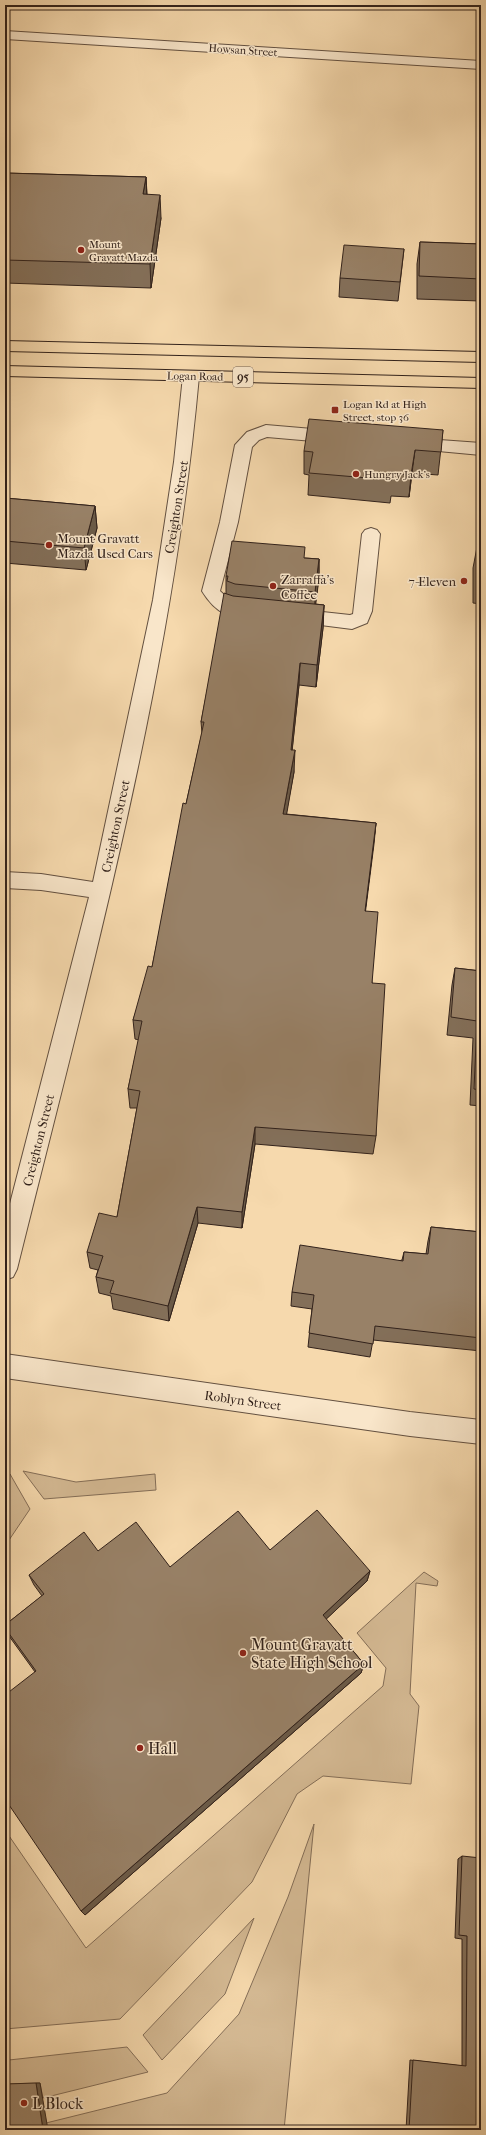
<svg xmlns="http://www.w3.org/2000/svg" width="486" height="2135" viewBox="0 0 486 2135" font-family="'IM FELL French Canon',serif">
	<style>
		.green { fill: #d5ba94; stroke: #846e58 }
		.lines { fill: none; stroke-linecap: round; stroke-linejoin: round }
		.service-casing { stroke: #635040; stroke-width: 2 }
		.minor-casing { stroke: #635040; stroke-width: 2 }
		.primary-casing { stroke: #32221b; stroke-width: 2 }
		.service { fill: #f9e6ca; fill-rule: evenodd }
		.minor { fill: #f9e6ca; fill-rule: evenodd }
		.primary { fill: #f6d9ad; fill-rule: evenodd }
		.wall { fill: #836f59; stroke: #32221b }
		.shaded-wall { fill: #6a5a48; stroke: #32221b }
		.building { fill: #988167; stroke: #32221b }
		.poi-dot { fill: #8f2418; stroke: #f9e6ca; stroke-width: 1.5 }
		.labels { text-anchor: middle; stroke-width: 3; stroke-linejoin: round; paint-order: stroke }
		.far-street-label { font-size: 11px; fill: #32221b; stroke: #f9e6ca }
		.far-poi-label { font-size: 11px; fill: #32221b; stroke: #f9e6ca; text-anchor: start }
		.shield { fill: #f9e6ca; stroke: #6e5d50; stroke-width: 1 }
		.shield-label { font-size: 12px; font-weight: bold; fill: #32221b }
		.street-label { font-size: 13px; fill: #32221b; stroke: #f9e6ca }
		.poi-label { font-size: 13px; fill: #32221b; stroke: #f9e6ca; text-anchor: start }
		.near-poi-label { font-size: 16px; fill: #32221b; stroke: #f9e6ca; text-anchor: start }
	</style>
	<rect width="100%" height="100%" fill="#f6d9ad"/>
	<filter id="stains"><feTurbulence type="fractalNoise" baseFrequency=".005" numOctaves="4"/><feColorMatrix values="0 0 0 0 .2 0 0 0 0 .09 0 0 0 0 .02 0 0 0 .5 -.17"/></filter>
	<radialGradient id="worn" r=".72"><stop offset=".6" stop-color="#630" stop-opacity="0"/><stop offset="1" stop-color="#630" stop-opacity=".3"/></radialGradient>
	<path class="green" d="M23 1471 76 1482 155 1474 156 1490 44 1499Z
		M5 1474H10L30 1509 5 1546Z
		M424 1572 438 1581 437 1586 416 1583 410 1694 419 1706 411 1784 323 1776 297 1794 252 1882 120 2019 5 2029V1830L86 1948 383 1686 386 1668 357 1633Z
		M314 1824 284 2130H48L46 2123 167 2093 239 2014 288 1897Z
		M254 1918 225 1994 162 2060 143 2035Z
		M127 2047 148 2072 43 2098 40 2083 5 2084V2058L9 2060Z"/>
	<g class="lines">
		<defs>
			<path id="service" d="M266 425 336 431 342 433 344 437 342 441 336 443 267 437 259 440 252 447 238 522 220 591 233 603 257 607 260 612 257 617C233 624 214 611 202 591L220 522 235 445 247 432Z
				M412 438 481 443V455L406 448 404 444 406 440Z
				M371 528 377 530 380 534 372 611 367 623 352 629 289 621 286 616 289 611 295 609 350 615 353 614 362 534 365 530Z"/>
			<path id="minor" d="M5 31 481 61V69L5 39Z
				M191 371 197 372 199 376C172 679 90 975 17 1269L13 1277 5 1280V1223L89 897 41 890 5 888V872L41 874 93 882 153 600 174 462 183 376 185 372Z
				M5 1354 410 1412 481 1420V1444L410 1436 5 1378Z"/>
			<path id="primary" d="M5 341 481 352V362L5 351Z
				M5 366 481 378V388L5 376Z"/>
		</defs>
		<use href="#service" class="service-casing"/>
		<use href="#minor" class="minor-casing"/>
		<use href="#primary" class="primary-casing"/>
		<use href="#service" class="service"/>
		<use href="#minor" class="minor"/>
		<use href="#primary" class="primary"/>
	</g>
	<path class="wall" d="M5 173 146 177 147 194 161 218 151 288 5 283Z
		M420 242 481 244V301L417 299V264Z
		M404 249 398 301 339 297 340 278Z
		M443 430 438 475 412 473 409 497 391 496 390 503 308 495 309 475 304 474V451Z
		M5 498 95 506 97 528 86 570 5 563Z
		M477 547 481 548V604L473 603V568Z
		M305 558 319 559V578L315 604 324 605 323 628 316 687 299 685 292 750 294 772 286 814 376 823 365 911 372 983 376 1136 373 1154 255 1144 242 1228 198 1223 169 1321 113 1309 111 1296 99 1293 96 1277 98 1270 90 1268 87 1252 117 1217 137 1108H130L128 1089 139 1040 135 1039 133 1020 152 967 186 804 202 733 201 722 226 594V576Z
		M455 968 481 971V1106L470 1105 473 1038 447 1035 452 985Z
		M431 1227 481 1232V1351L373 1340 370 1357 308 1347 312 1309 291 1306 292 1292 402 1260 404 1252 426 1254 428 1241Z
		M270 1550 370 1571 367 1581 326 1619 364 1664 361 1673 85 1915 35 1672 9 1636 5 1629V1625L42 1596 34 1585 29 1575 98 1551 170 1567Z
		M462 1856 481 2130H406L410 2060 462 2066V1939L455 1938 458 1859Z"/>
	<path class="shaded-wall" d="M146 177 147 200 143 194Z
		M160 195 161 218 151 288 150 264Z
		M415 450 412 473 409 497 411 475Z
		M95 506 97 528 86 570 84 548Z
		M319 559V578L315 610V592Z
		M324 605 323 628 316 687 317 665Z
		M300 663 299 685 290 771 291 750Z
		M295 750 294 772 283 835V814Z
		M376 823 374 844 363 931 365 911Z
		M255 1127V1144L242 1228V1212Z
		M197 1207 198 1223 169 1321 168 1306Z
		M370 1571 367 1581 321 1624 323 1615Z
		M364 1664 361 1673 85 1915 81 1911Z
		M36 2083H40L48 2130H43Z"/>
	<path class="building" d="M5 173 146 177 143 194 160 195 150 264 5 260Z
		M420 242 481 244V279L419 276Z
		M344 245 404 249 400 282 340 278Z
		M309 419 443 430 441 452 415 450 411 475 393 473 392 480 309 473 313 452 304 451Z
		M5 498 95 506 84 548 5 541Z
		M232 541 305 547 304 558 319 559 315 592 235 584 227 581 228 576H226Z
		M477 547 481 548V583H477Z
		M224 593 233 596 324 605 317 665 300 663 291 750H295L283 814 376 823 365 911 378 912 372 983 385 984 376 1136 255 1127 242 1212 197 1207 168 1306 110 1293 114 1281 96 1277 103 1256 87 1252 99 1213 117 1217 140 1091 128 1089 142 1021 133 1020 148 966 152 967 183 803 186 804 204 722H201Z
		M455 968 481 971V1090L474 1089 477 1021 451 1017Z
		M431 1227 481 1232V1338L375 1326 373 1344 309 1333 314 1295 292 1292 300 1245 403 1261 404 1252 428 1254Z
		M317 1510 370 1571 323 1615 364 1664 81 1911 5 1799V1695L36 1671 5 1628V1625L44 1594 29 1575 84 1532 98 1551 136 1522 170 1567 238 1511 270 1550Z
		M462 1856 481 1858V2130H409L413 2060 466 2066 467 1936 459 1935Z
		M36 2083 43 2130H5V2084Z"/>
	<g class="poi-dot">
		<circle cx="81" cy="250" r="4"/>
		<rect x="331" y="406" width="8" height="8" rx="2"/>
		<circle cx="356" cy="474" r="4"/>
		<circle cx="49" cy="545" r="4"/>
		<circle cx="464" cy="581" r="4"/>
		<circle cx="273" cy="586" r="4"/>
		<circle cx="243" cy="1653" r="4"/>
		<circle cx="140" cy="1748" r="4"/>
		<circle cx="24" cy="2103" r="4"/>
	</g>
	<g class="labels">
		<g class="far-street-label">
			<text transform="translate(243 50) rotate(4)" y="4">Howsan Street</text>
			<text transform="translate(195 376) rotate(1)" y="4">Logan Road</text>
		</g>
		<g class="far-poi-label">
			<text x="89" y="248">Mount<tspan x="89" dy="13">Gravatt Mazda</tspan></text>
			<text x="343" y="408">Logan Rd at High<tspan x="343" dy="13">Street, stop 36</tspan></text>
			<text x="364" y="478">Hungry Jack's</text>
		</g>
		<rect class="shield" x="233" y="367" width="20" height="20" rx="3"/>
		<g class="shield-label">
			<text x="243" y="381">95</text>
		</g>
		<g class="street-label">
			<text transform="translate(176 507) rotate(-81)" y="5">Creighton Street</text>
			<text transform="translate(115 826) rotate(-78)" y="5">Creighton Street</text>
			<text transform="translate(38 1140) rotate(-76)" y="5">Creighton Street</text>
			<text transform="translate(243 1400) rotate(8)" y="5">Roblyn Street</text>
		</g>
		<g class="poi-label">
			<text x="57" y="543">Mount Gravatt<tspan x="57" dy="15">Mazda Used Cars</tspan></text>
			<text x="281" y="584">Zarraffa's<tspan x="281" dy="15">Coffee</tspan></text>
			<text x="456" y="586" text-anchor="end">7-Eleven</text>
		</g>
		<g class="near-poi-label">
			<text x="251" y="1650">Mount Gravatt<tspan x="251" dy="18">State High School</tspan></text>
			<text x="148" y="1754">Hall</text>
			<text x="32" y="2109">L Block</text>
		</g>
	</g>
	<rect width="486" height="2135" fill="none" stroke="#f6d9ad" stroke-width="20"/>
	<rect x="6" y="6" width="474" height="2123" fill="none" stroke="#32221b" stroke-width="2"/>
	<rect x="10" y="10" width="466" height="2115" fill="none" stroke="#32221b"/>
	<rect width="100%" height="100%" filter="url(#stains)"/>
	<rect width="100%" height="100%" fill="url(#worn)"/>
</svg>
